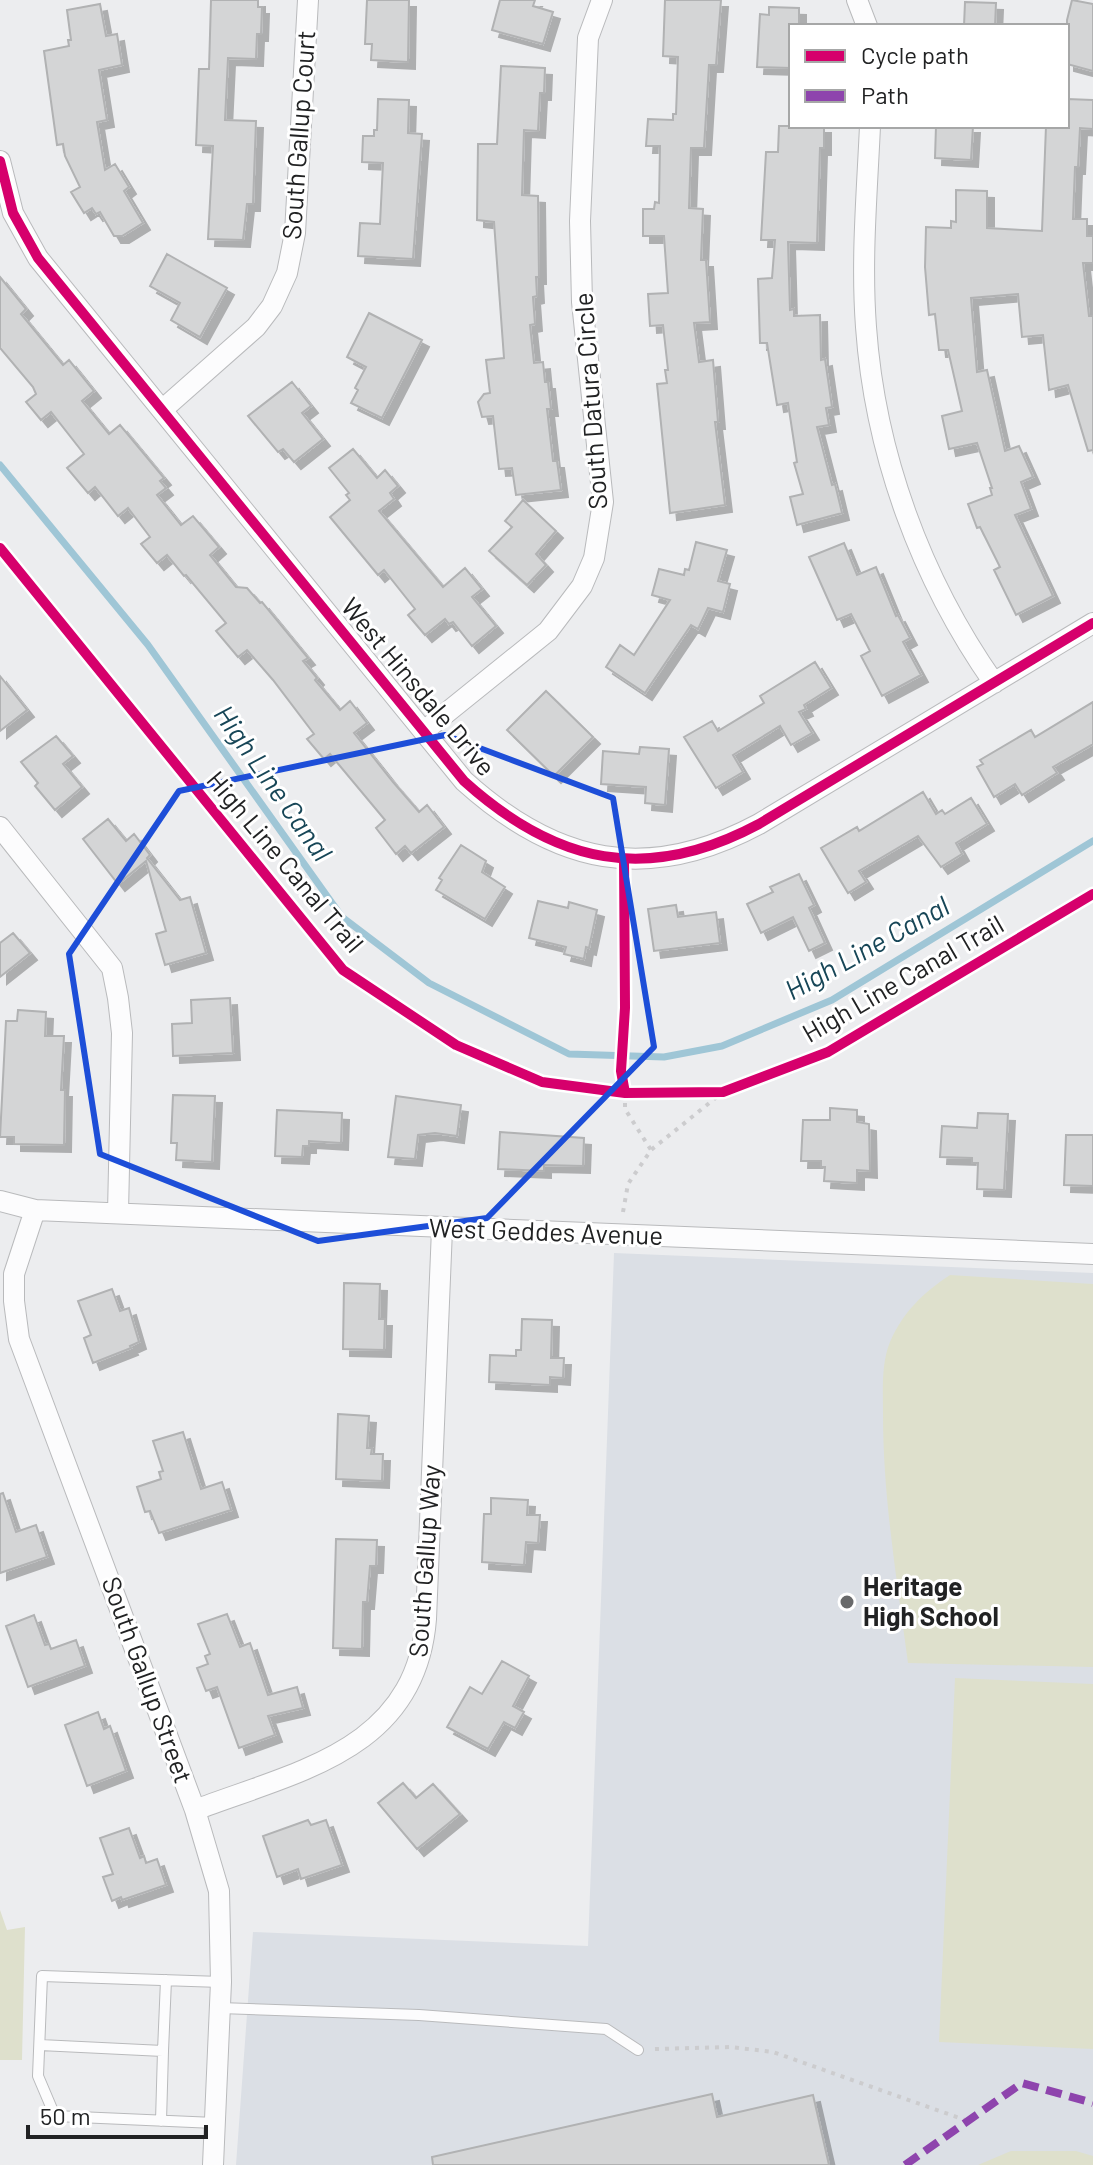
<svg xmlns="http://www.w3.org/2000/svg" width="1093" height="2165" viewBox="0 0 1093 2165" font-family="Barlow,sans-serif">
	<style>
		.built { fill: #dbdfe5 }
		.green { fill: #dee0cc }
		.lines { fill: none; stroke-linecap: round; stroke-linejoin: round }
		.stream { stroke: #9fc6d6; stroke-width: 7 }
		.building { fill: #d4d5d6; stroke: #b1b2b3; stroke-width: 2; filter: url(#shadow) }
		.service-casing { stroke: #b9babc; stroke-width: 12 }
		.minor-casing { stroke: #b9babc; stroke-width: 22 }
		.path { stroke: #ccccce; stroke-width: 4; stroke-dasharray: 4 6; stroke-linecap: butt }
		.service { stroke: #fcfcfd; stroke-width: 10 }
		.minor { stroke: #fcfcfd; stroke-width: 20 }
		.quiet { stroke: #8e44ad; stroke-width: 8; stroke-dasharray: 16 8; stroke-linecap: butt }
		.cycleway-casing { stroke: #fff; stroke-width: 15 }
		.cycleway { stroke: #d6006c; stroke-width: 10 }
		.marked { fill: none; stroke: #1d4ed8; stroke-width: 6; stroke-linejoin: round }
		.poi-dot { fill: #68696a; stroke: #fff; stroke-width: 3 }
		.labels { text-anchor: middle; stroke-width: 6; stroke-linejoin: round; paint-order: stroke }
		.street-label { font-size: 26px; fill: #212223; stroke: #fff }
		.poi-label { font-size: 26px; font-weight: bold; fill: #212223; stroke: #fff; text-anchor: start }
		.water-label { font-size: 28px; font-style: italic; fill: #174657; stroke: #fff }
	</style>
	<defs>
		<filter id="shadow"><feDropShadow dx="7" dy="7" stdDeviation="0" flood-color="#0004"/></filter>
	</defs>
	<rect width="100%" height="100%" fill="#ecedef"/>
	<path class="built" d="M614 1253 1093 1273V2165H236L253 1932 588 1946Z"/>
	<path class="green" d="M950 1275 1093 1284V1667L908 1663C897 1580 883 1498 883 1414 883 1391 881 1364 890 1342 903 1312 924 1292 950 1275Z
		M955 1678 1093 1684V2049L939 2042Z
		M0 1910 7 1930 25 1927 22 2060H0Z
		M1011 2151H1076L1093 2156V2165H978Z"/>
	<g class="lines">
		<path class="stream" d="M0 465 148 645 342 917 429 983 569 1054 664 1057 722 1046 832 1000 1093 841"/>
	</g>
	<path class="building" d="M211 0H258V7H262L261 34H257L256 59 228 58 225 120 256 121 253 204H247L243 240 208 239 213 146 196 145 199 69H209Z
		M367 0H409L408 62 371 60 372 44H365Z
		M500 0H535L533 6 553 12 543 44 492 30Z
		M665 0H721L716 65H709L704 148H691L689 208 703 209 701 260H706L710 322 694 323 699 362 713 360 718 422H715L725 505 670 513 657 384 667 383 665 370H668L663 325 650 326 648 294 668 293 664 236H643V209H654L655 202 659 203 660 146H646L648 119 673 120V114H676L678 57 663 56Z
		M1072 0 1093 4V71L1067 64V20Z
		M965 2 996 3 995 26H964Z
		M100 4 106 36 117 34 122 65 99 70 107 120 97 122 105 170 115 164 129 187 124 191 143 223 122 236H114L100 212 96 214 92 208 84 213 71 192 80 187 65 156 63 144 57 145 44 51 69 46 68 40H71L67 10Z
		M769 7 799 8V26H791V68L757 67 760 14 769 15Z
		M501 66 545 68 544 93H540L538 131 524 130 522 195 538 196 539 277H536L537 296 533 297 535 324 530 325 534 363 543 362 545 382H548L551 409H547L553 461H557L561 490 516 495 512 468 499 469 493 416 482 417 478 402 484 394 490 393 486 360 504 358 494 222 477 220 478 144H497Z
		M378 99 409 100 408 133 422 134 413 259 358 256 360 223 380 224 383 163 362 162 363 136H374V130H377Z
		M1067 99 1093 100V129L1080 128 1078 167H1075L1073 219H1087V236H1093V263H1083L1089 316H1093V450L1088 451 1068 385 1049 390 1043 335 1022 337 1018 294 971 298 977 372 987 370 1005 451 1019 446 1033 477 1021 482 1031 509 1015 515 1053 596 1016 615 994 570 1000 567 980 527 977 528 968 504 992 495 990 488H992L977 443 949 449 942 416 962 411 948 350H939L935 314 929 315 925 267 926 227 951 228V221L956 222V190L987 191V228L1042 231 1046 126H1067Z
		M779 126H824V148H820L817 243 788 242 790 310 794 309V316L820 315 821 360 825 359 832 407 826 408 829 425 817 427 832 485 835 484 842 513 797 525 790 497 803 494 794 463 797 462 788 403 777 405 767 343H760L758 279 772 278 775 240H761L766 152H778Z
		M936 126H973L971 160 935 158Z
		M167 254 227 288 200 337 171 320 180 303 150 286Z
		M0 277 26 309 21 314 63 365 69 360 94 391 82 401 109 434 120 425 164 478 160 481 166 488 157 495 181 525 193 516 219 547 210 555 236 587 247 588 260 603 262 602 308 658 303 661 317 678 315 680 340 710 350 701 367 723 354 733 393 782 419 812 427 805 444 827 411 853 405 846 396 854 376 828 385 820 330 754 324 759 307 739 314 734 273 680 247 650 238 657 216 631 226 623 186 575 184 576 167 555 157 563 141 544 150 537 128 508 118 516 95 487 88 493 67 468 84 454 51 412 41 420 26 402 36 394 33 387 0 348Z
		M369 313 422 340 382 418 351 403 358 390 355 388 366 367 347 357Z
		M292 382 311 406 302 413 323 439 294 462 283 449 278 452 248 416Z
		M353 449 377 478 385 470 398 486 390 493 394 499 379 511 443 587 465 568 482 589 472 597 496 626 472 646 453 622 449 624 445 619 425 635 408 615 415 609 384 570 378 575 330 517 350 500 346 495 349 493 329 468Z
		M523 500 556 531 536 554 546 565 527 585 489 551 512 527 505 521Z
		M696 542 727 550 718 581 730 584 723 612 708 608 698 629 691 625 645 693 606 667 620 645 634 655 670 600 652 595 659 569 684 575 685 569 689 570Z
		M844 543 857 575 876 567 896 616 898 615 910 638 903 642 921 675 882 696 861 656 870 651 851 614 837 620 809 557Z
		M815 662 831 688 804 705 806 709 799 712 812 733 791 745 780 726 733 755 743 772 716 788 684 737 712 721 718 731 764 703 760 696Z
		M0 676 27 710 0 731Z
		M546 691 593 737 554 776 507 730Z
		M1093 702V744L1053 767 1057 773 1022 795 1015 784 994 797 977 767 983 764 980 760 1031 730 1035 737Z
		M56 736 73 756 63 764 82 787 55 810 35 786 38 783 21 762Z
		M640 747 669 749 665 805 645 803 646 787 601 784 603 751 639 754Z
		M923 792 936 814 942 810 945 814 971 798 987 824 956 843 962 854 941 867 918 836 859 871 866 882 848 893 821 848 857 827 859 831Z
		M108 819 126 841 134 834 150 855 147 858 180 900 190 897 206 953 165 965 156 934 166 931 146 861 118 884 83 839Z
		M461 845 486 861 482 872 505 887 485 919 436 890 442 880 439 878Z
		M799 874 814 905 809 908 825 943 809 951 793 917 761 933 747 904 773 892 770 887Z
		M538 901 568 908 569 902 597 910 589 948 586 947 584 959 564 954 566 947 529 938Z
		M676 905 678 917 716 912 720 943 654 951 648 909Z
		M13 933 30 953 0 977V943Z
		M230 998 233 1053 173 1056 172 1024 192 1023 191 1000Z
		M18 1010 46 1012 45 1036H64L61 1090H65L64 1145 14 1144V1137H0L6 1021H17Z
		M173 1095 215 1096 212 1162 176 1160 177 1143H171Z
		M396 1096 461 1105 457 1136 435 1133 418 1135 415 1159 388 1157Z
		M830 1108 857 1110V1122L869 1124 870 1171 857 1170V1183L824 1181 825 1167H821V1161H801L803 1120H830Z
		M277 1110 342 1113 341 1143 309 1141V1146H303L302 1157 275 1156Z
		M978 1113 1008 1114 1004 1190 977 1189 978 1163H972V1158L940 1157 942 1126 977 1128Z
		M500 1132 584 1138 583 1166 544 1165V1171L498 1169Z
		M1066 1135H1093V1186L1064 1185Z
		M344 1283 380 1284 379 1319H385L384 1350 343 1349Z
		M112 1289 120 1311 129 1308 139 1342 130 1346 131 1348 93 1363 84 1338 91 1335 78 1301Z
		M522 1319 552 1320 551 1358H564L563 1378 550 1377V1385L489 1382 490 1355 516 1356V1350H521Z
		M338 1414 369 1416 367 1448H372L371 1454H383L382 1481 336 1479Z
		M183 1432 201 1489 222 1482 231 1510 159 1533 150 1511 145 1512 137 1487 161 1479 159 1472 163 1471 153 1441Z
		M3 1493 16 1532 36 1525 47 1557 0 1573V1494Z
		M491 1498 528 1500 527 1515H540L538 1543 526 1542 524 1565 482 1562 484 1514H491Z
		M336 1539 377 1540 376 1566H370L367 1602H363L362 1649 333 1648Z
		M227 1614 240 1647 250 1643 268 1695 297 1687 303 1708 268 1716 275 1735 239 1748 217 1687 206 1691 197 1668 208 1664 205 1656 210 1654 198 1624Z
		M34 1615 45 1645 49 1644 51 1649 76 1640 85 1666 28 1687 6 1626Z
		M502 1661 529 1676 513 1706 524 1712 515 1728 504 1722 488 1749 447 1727 470 1687 482 1694Z
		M98 1712 104 1729 110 1726 126 1771 87 1786 65 1725Z
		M403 1783 416 1798 433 1784 460 1814 417 1849 378 1803Z
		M308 1820 311 1825 326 1820 342 1865 301 1879 298 1869 277 1877 263 1836Z
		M129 1828 140 1858 144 1856 146 1863 157 1859 166 1885 122 1900 121 1897 112 1901 103 1877 113 1874 100 1838Z
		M712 2094 717 2117 813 2095 829 2165H433L432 2157Z"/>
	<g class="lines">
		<defs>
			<path id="service" d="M220 2008 419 2015 606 2029 638 2050
				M40 2045 163 2051 166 1980
				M161 2121 163 2051
				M215 2123 55 2116 38 2076 42 1976 221 1982"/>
			<path id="minor" d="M857 0 867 26
				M870 126C867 193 861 260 866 327 875 454 921 579 994 683
				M0 161 13 213 38 258 464 781C556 864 647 884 759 824L1093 623
				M162 410 256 327 272 306 287 273 295 233 308 0
				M424 731 548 631 582 586 594 558 603 502 582 302 580 221 588 38 602 0
				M0 827 112 968 118 998 122 1033 118 1212
				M0 1201 35 1210 1093 1254
				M35 1210 14 1274V1301L19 1339 195 1810 219 1891 221 1982 213 2165
				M195 1810C298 1771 416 1750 426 1619L442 1229"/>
		</defs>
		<use href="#service" class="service-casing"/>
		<use href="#minor" class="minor-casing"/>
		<path class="path" d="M625 1093V1109L651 1150
			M623 1212 628 1184 651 1150 723 1092
			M655 2049 731 2047 773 2052 968 2121"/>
		<use href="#service" class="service"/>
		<use href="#minor" class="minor"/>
		<path class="quiet" d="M905 2165 1022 2083 1093 2103"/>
		<defs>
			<path id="cycleway" d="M0 161 13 213 38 258 464 781C556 864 647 884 759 824L1093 623
				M0 548 343 970 456 1045 542 1082 625 1093 723 1092 828 1052 1093 894
				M624 859 625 1008 621 1071 625 1093"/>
		</defs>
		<use href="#cycleway" class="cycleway-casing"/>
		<use href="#cycleway" class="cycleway"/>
	</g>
	<path class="marked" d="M445 735 613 798 654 1047 487 1218 318 1241 100 1154 69 954 179 791Z"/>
	<circle class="poi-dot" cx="847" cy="1602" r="8"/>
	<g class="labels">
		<g class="street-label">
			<text transform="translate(299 135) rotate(-86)" y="9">South Gallup Court</text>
			<text transform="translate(591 401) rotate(-94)" y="9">South Datura Circle</text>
			<text transform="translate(418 687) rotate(50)" y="9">West Hinsdale Drive</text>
			<text transform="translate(285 862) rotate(50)" y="9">High Line Canal Trail</text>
			<text transform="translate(903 979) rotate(-30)" y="9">High Line Canal Trail</text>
			<text transform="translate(546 1232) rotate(2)" y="9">West Geddes Avenue</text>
			<text transform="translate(425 1561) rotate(-86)" y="9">South Gallup Way</text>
			<text transform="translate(147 1680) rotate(70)" y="9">South Gallup Street</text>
		</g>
		<g class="poi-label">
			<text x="863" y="1596">Heritage<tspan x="863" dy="30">High School</tspan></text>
		</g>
		<g class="water-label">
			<text transform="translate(273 783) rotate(55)" y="10">High Line Canal</text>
			<text transform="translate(867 948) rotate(-29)" y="10">High Line Canal</text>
		</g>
	</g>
	<rect x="789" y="24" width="280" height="104" fill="#ffffff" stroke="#a6a7a7" stroke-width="2"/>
	<rect x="805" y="50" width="40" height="12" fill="#d6006c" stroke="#a6a7a7" stroke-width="2"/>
	<text x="861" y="64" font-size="24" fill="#212223">Cycle path</text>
	<rect x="805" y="90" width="40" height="12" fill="#8e44ad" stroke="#a6a7a7" stroke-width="2"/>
	<text x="861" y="104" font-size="24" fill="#212223">Path</text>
	<path d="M28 2125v12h178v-12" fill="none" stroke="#212223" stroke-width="4"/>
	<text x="40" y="2125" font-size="24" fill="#212223" stroke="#ffffff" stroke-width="6" paint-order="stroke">50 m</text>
</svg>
